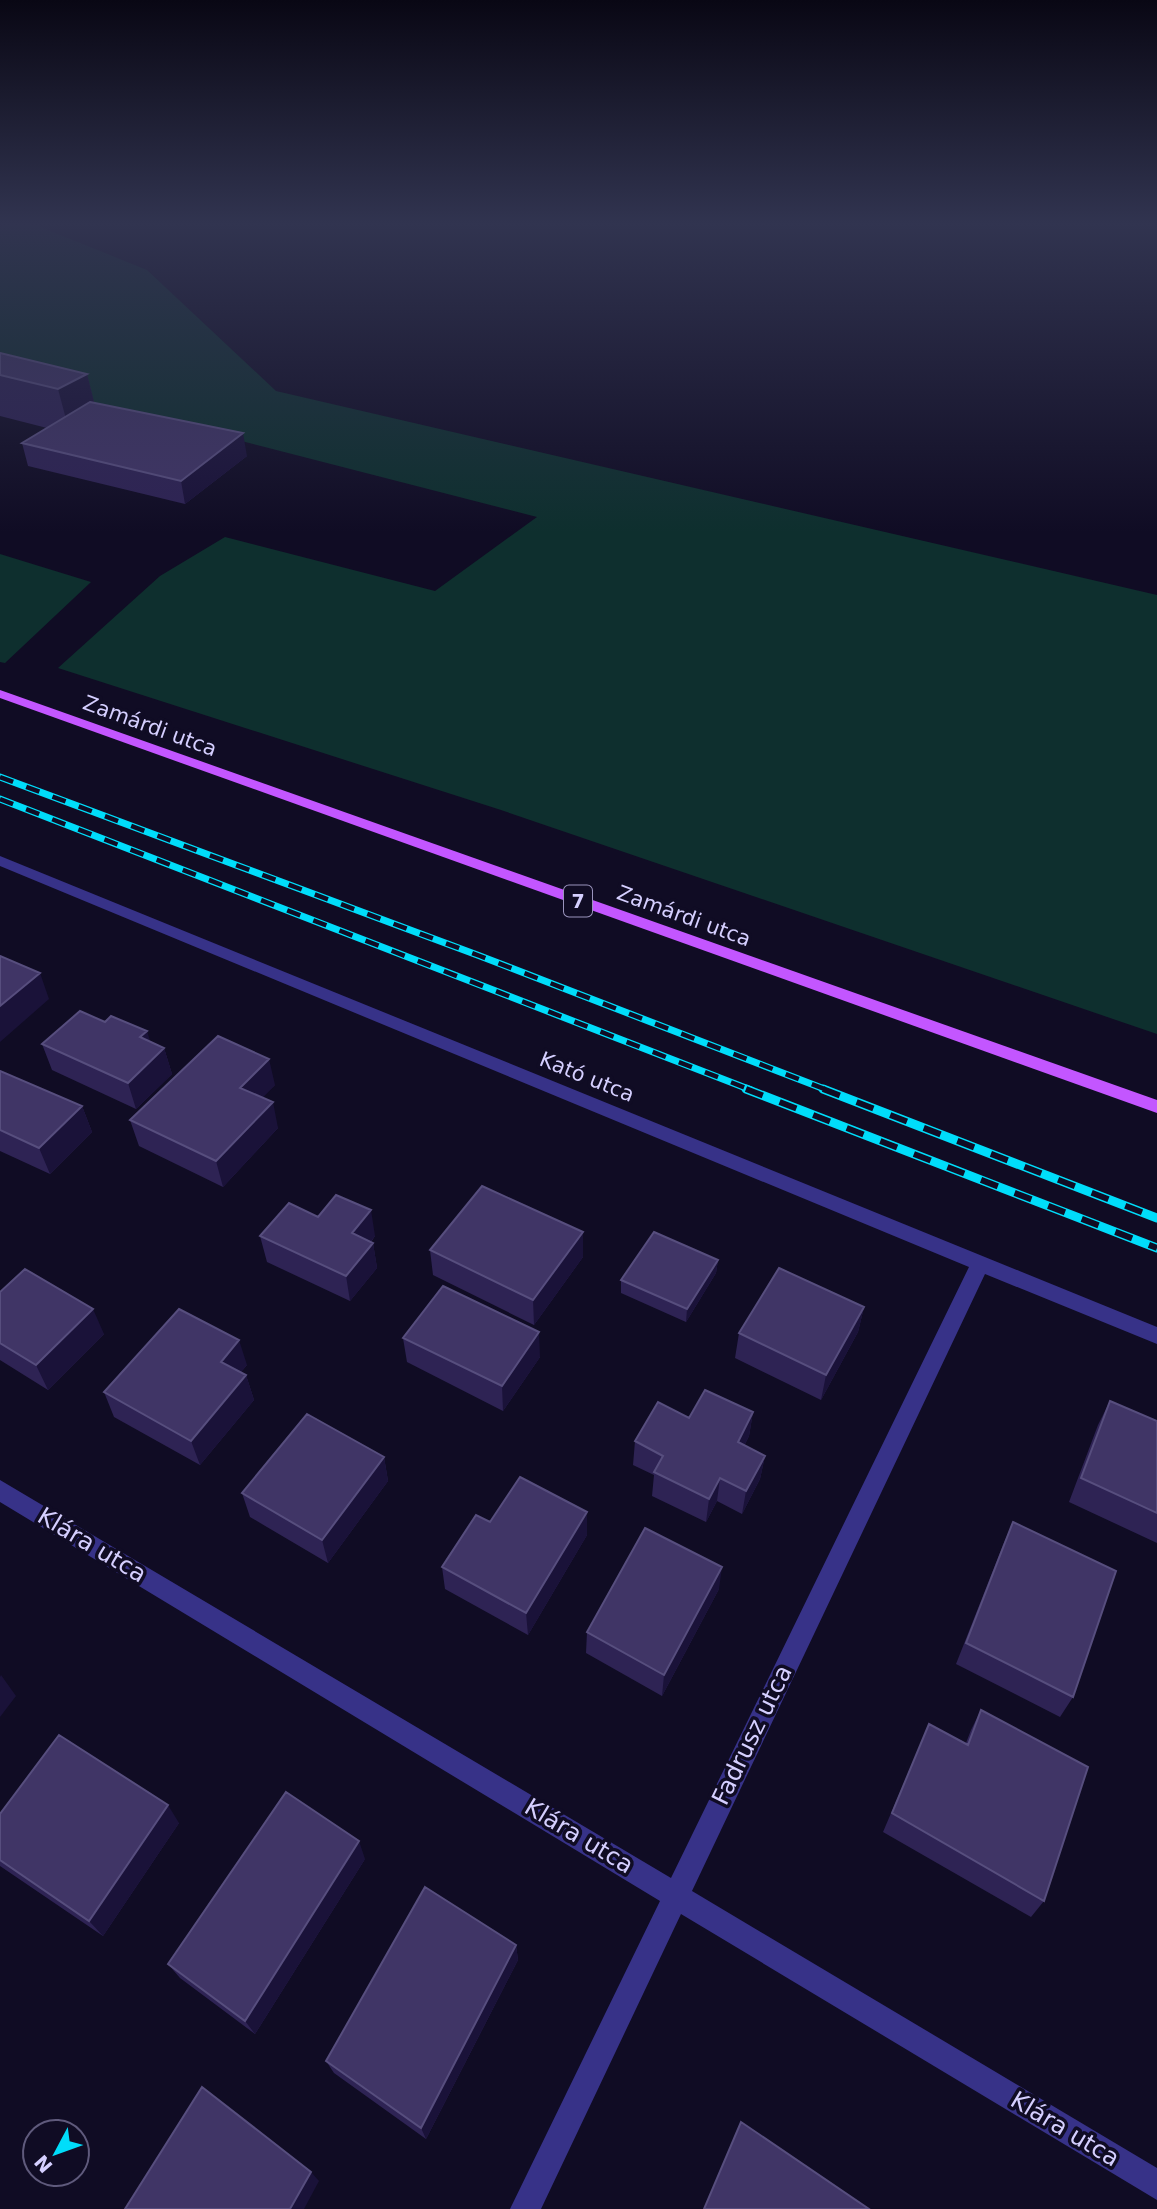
<svg xmlns="http://www.w3.org/2000/svg" width="1157" height="2209" viewBox="0 0 1157 2209" font-family="'DejaVu Sans',sans-serif">
<style>
.green{fill:#0e2f2e}
.lines{fill:none;stroke-linecap:round;stroke-linejoin:round}
.street{fill:#373288;fill-rule:evenodd}
.primary{fill:#c356ff;fill-rule:evenodd}
.rail-far1-casing{stroke:#00ddfa;stroke-width:7}
.rail-casing{stroke:#00ddfa;stroke-width:9}
.rail-far1{stroke:#100c24;stroke-width:4.5;stroke-dasharray:14;stroke-linecap:butt}
.rail{stroke:#100c24;stroke-width:6;stroke-dasharray:18;stroke-linecap:butt}
.wall{fill:#2e2354}
.shaded-wall{fill:#1a1239}
.building{fill:#403566;stroke:#574e7e;stroke-width:2}
.labels{text-anchor:middle;dominant-baseline:central;stroke-width:7;stroke-linejoin:round;paint-order:stroke}
.shield{fill:#100c24;stroke:#9a94bd;stroke-width:2}
.shield-label{font-size:19px;font-weight:bold;fill:#d5cfff}
.street-label{font-size:21px;fill:#d5cfff;stroke:#100c24}
.near-street-label{font-size:24px;fill:#d5cfff;stroke:#100c24}
</style>
<rect width="100%" height="100%" fill="#100c24"/>
<!-- green -->
<path class="green" d="M8,223H31L147,270L276,391L1157,595V1034L501,810L58,668L160,576L225,537L435,591L537,517L0,379V227Z
M0,554L91,582L5,663L0,662Z"/>
<g class="lines">
<!-- street -->
<path class="street" d="M0,856L1157,1327V1344L985,1274L692,1891L1157,2168V2200L681,1914L541,2209H510L660,1901L0,1502V1480L671,1878L969,1267L0,866Z"/>
<!-- primary -->
<path class="primary" d="M0,690L1157,1100V1113L0,698Z"/>
<!-- rail-far1 casing -->
<g class="rail-far1-casing">
<path id="rail-far1" d="M0,777L480,956L827,1090
M0,799L751,1090"/>
</g>
<!-- rail casing -->
<g class="rail-casing">
<path id="rail" d="M746,1089L1157,1248
M823,1089L1157,1218"/>
</g>
<!-- rail-far1 -->
<use href="#rail-far1" class="rail-far1"/>
<!-- rail -->
<use href="#rail" class="rail"/>
</g>
<!-- wall -->
<path class="wall" d="M0,353L87,374L94,403L247,456L185,504L28,466L22,443L47,428L0,416Z
M150,1041L164,1048L172,1074L136,1109L52,1070L42,1044Z
M0,1071L82,1106L92,1132L50,1174L0,1151Z
M275,1085L262,1097L278,1128L223,1187L139,1146L130,1120Z
M318,1217L375,1236L371,1242L373,1243L377,1268L350,1301L267,1262L260,1236Z
M430,1250L583,1257L534,1325L433,1275Z
M718,1260L716,1273L686,1322L621,1293V1280Z
M0,1292L104,1334L48,1390L0,1360Z
M864,1307L858,1332L821,1400L735,1358L739,1333Z
M403,1338L540,1357L503,1411L407,1362Z
M247,1365L241,1372L246,1375L254,1400L200,1465L114,1417L104,1392Z
M1110,1401L1157,1421V1543L1069,1502L1098,1425Z
M753,1412L749,1436L744,1446L765,1456L760,1479L742,1514L717,1501L706,1522L652,1496L654,1475L633,1465L635,1441Z
M384,1457L388,1481L328,1563L250,1517L242,1493Z
M587,1512V1535L528,1635L445,1589L442,1567L490,1522Z
M1013,1522L1073,1697L1060,1717L956,1664L1003,1545Z
M719,1589L662,1696L586,1653L587,1632Z
M981,1710L1044,1901L1031,1917L883,1832L929,1724L966,1743L971,1730Z
M0,1814L179,1823L103,1936L0,1866Z
M365,1859L255,2034L180,1978L168,1964Z
M516,1945L518,1960L426,2139L334,2073L326,2061Z"/>
<!-- shaded-wall -->
<path class="shaded-wall" d="M87,374L98,418L70,434L58,389Z
M243,433L247,456L185,504L181,481Z
M40,973L49,999L0,1042V1006Z
M147,1031L155,1057L164,1048L172,1074L136,1109L128,1083L140,1037Z
M269,1059L275,1085L247,1114L240,1088Z
M273,1102L278,1128L223,1187L216,1161Z
M82,1106L92,1132L50,1174L39,1148Z
M371,1210L375,1236L357,1259L352,1233Z
M583,1232V1257L534,1325L533,1300Z
M373,1243L377,1268L350,1301L346,1276Z
M718,1260L716,1273L686,1322L687,1309Z
M864,1307L858,1332L821,1400L826,1375Z
M93,1309L104,1334L48,1390L36,1365Z
M539,1332L540,1357L503,1411L502,1386Z
M239,1340L247,1365L229,1386L221,1362Z
M246,1375L254,1400L200,1465L191,1441Z
M753,1412L749,1436L734,1466L738,1442Z
M765,1456L760,1479L742,1514L746,1491Z
M384,1457L388,1481L328,1563L322,1540Z
M720,1478L717,1501L706,1522L709,1499Z
M587,1512V1535L528,1635L526,1613Z
M722,1567L719,1589L662,1696L664,1675Z
M1,1675L16,1696L0,1717V1677Z
M168,1805L179,1823L103,1936L89,1921Z
M359,1841L365,1859L255,2034L245,2021Z
M516,1945L518,1960L426,2139L421,2128Z
M311,2172L319,2181L304,2209H290Z"/>
<!-- building -->
<path class="building" d="M0,353L87,374L58,389L0,375Z
M90,402L243,433L181,481L22,443Z
M0,956L40,973L0,1006Z
M80,1011L105,1022L111,1016L147,1031L140,1037L164,1048L128,1083L42,1044Z
M218,1036L269,1059L240,1088L273,1102L216,1161L130,1120Z
M0,1071L82,1106L39,1148L0,1130Z
M482,1186L583,1232L533,1300L430,1250Z
M336,1195L371,1210L352,1233L373,1243L346,1276L260,1236L289,1203L318,1217Z
M654,1232L718,1260L687,1309L621,1280Z
M779,1268L864,1307L826,1375L739,1333Z
M25,1269L93,1309L36,1365L0,1343V1292Z
M443,1286L539,1332L502,1386L403,1338Z
M179,1309L239,1340L221,1362L246,1375L191,1441L104,1392Z
M705,1390L753,1412L738,1442L765,1456L746,1491L720,1478L709,1499L654,1472L663,1456L635,1441L658,1402L689,1418Z
M1110,1401L1157,1421V1513L1081,1478Z
M307,1414L384,1457L322,1540L242,1493Z
M520,1477L587,1512L526,1613L442,1567L476,1515L490,1522Z
M1013,1522L1116,1571L1073,1697L966,1643Z
M645,1528L722,1567L664,1675L587,1632Z
M981,1710L1088,1767L1044,1901L892,1813L929,1724L968,1745Z
M59,1735L168,1805L89,1921L0,1860V1814Z
M286,1792L359,1841L245,2021L168,1964Z
M425,1887L516,1945L421,2128L326,2061Z
M202,2087L311,2172L290,2209H125Z
M741,2122L869,2209H704Z"/>
<!-- sky -->
<linearGradient id="sky" x2="0" y2="1"><stop stop-color="#090714"/><stop offset="0.42" stop-color="#313450"/><stop offset="1" stop-color="#313450" stop-opacity="0"/></linearGradient>
<rect width="1157" height="532" fill="url(#sky)"/>
<g class="labels">
<!-- shield labels -->
<rect class="shield" x="564" y="885.5" width="28" height="31" rx="5"/>
<g class="shield-label">
<text x="578" y="901">7</text>
</g>
<!-- street labels -->
<g class="street-label">
<text transform="translate(150 726) rotate(20)">Zamárdi utca</text>
<text transform="translate(684 916) rotate(20)">Zamárdi utca</text>
<text transform="translate(587 1077) rotate(22)">Kató utca</text>
</g>
<!-- near-street labels -->
<g class="near-street-label">
<text transform="translate(92 1545) rotate(31)">Klára utca</text>
<text transform="translate(752 1735) rotate(-64)">Fadrusz utca</text>
<text transform="translate(579 1836) rotate(31)">Klára utca</text>
<text transform="translate(1065 2129) rotate(31)">Klára utca</text>
</g>
</g>
<!-- north arrow -->
<g transform="translate(56 2153) rotate(229)"><circle r="33" fill="#100c24" stroke="#5f5a7c" stroke-width="2"/>
<path d="M0-5L12 26L0 18L-12 26Z" fill="#00ddfa"/>
<text y="-10" font-size="19" font-weight="bold" text-anchor="middle" fill="#d5cfff">N</text>
</g>
</svg>
